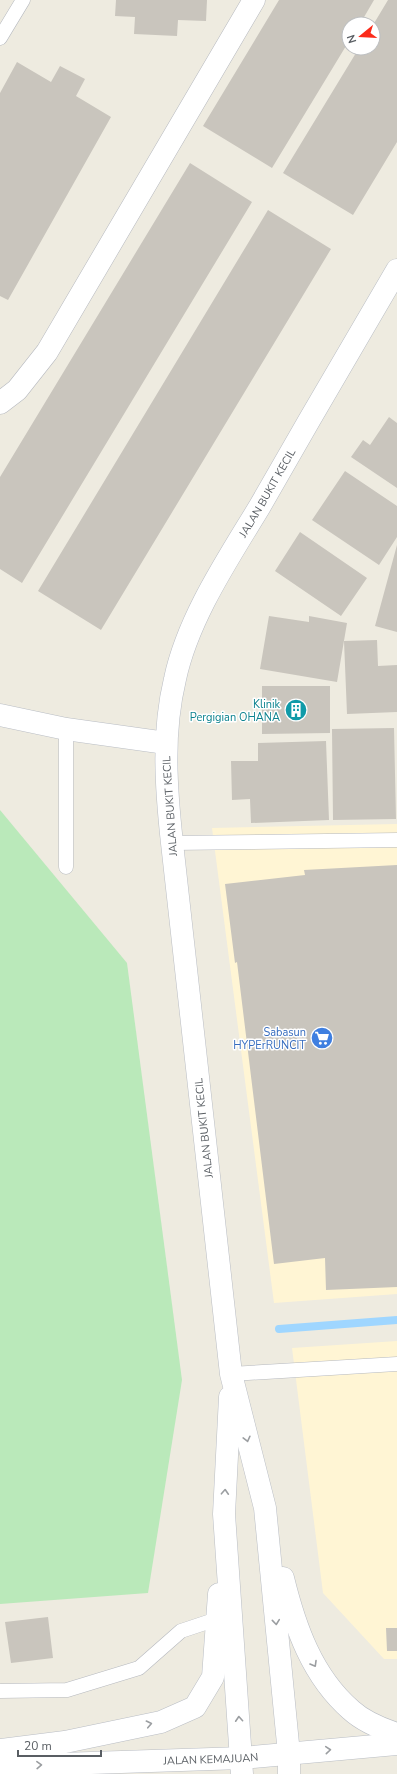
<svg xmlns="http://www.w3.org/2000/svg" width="397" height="1774" viewBox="0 0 397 1774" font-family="'Nunito Sans',sans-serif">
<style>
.commercial{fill:#fff5d4}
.green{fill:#bae9ba}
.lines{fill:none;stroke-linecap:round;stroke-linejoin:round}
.stream{stroke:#9fd6ff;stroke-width:8}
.building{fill:#c9c5bd}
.lane-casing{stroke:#b6b9bf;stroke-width:15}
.street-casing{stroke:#b6b9bf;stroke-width:23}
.secondary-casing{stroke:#b9bdc4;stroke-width:23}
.lane{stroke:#fff;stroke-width:14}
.street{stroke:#fff;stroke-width:22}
.secondary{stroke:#fff;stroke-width:22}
.oneway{stroke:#9b9ea1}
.labels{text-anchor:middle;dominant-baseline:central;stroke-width:3;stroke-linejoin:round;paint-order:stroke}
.street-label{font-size:11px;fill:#595e63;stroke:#fff}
.culture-label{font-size:11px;fill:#0d838f;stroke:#fff;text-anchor:end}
.shop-label{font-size:11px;fill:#366cbe;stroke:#fff;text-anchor:end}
</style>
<rect width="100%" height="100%" fill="#eeebe0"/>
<!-- commercial -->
<path class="commercial" d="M397,824V1294L274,1303L212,828Z
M397,1341V1659H384L323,1593L292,1348Z"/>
<!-- green -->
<path class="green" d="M0,810L127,963L182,1380L148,1593L0,1604Z"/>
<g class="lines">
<!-- stream -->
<path class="stream" d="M279,1329L397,1320"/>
</g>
<!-- building -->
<path class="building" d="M116,0H207L206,21L178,20L177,36L134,34L135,17L115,16Z
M279,0H374L360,24H349V41L272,168L203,126Z
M388,0H397V142L353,215L283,173L359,48H373V25Z
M17,62L51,82L60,66L85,79L76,96L111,117L8,300L0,296V93Z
M190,163L252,202L22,583L0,569V477Z
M268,210L331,249L101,630L38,591Z
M389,417L397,423V488L351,457L363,440L370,445Z
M345,471L397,506V537L379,565L312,520Z
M300,532L367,578L341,616L275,571Z
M397,545V632L375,626Z
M269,616L309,622V616L347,623L337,682L260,669Z
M377,640L378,666L397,665V712L347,714L344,641Z
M262,686H330V733L262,734Z
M394,728L396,819L333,820L332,729Z
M326,741L329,820L251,823L250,799L232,800L231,761H258V743Z
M397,865V1287L326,1290L325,1258L274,1264L237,962L235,963L225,884L305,875L304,870Z
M48,1617L53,1658L11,1663L5,1622Z
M386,1628H397V1651H387Z"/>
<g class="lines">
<!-- lane casing -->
<g class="lane-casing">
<path id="lane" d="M0,38L23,0
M66,729V867
M172,843L397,840
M231,1374L397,1364
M0,1691L67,1690L139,1668L181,1631L217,1619"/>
</g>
<!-- street casing -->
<g class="street-casing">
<path id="street" d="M0,403L17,390L47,352L254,0"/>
</g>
<!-- secondary casing -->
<g class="secondary-casing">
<g id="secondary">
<path d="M0,715L66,729L166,743"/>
<path d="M230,1397L224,1514L242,1774"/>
<path d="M283,1578C295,1627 312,1676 351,1710C363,1721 382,1729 397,1734"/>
<path d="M0,1750L65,1742L161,1722L195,1707L213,1677L219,1594"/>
<path id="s1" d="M0,1766L242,1758L397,1744"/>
<path id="s2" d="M289,1774V1754L265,1508L231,1374L172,843C166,788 162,733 175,679C188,618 228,559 260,506C305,427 351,348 397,270"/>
</g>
</g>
<!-- lane -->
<use href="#lane" class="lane"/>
<!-- street -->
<use href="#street" class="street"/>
<!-- secondary -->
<use href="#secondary" class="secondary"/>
</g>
<!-- one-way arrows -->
<defs><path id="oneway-chevron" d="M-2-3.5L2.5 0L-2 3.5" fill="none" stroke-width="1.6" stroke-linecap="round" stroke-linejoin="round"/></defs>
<g class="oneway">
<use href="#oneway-chevron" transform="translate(247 1439) rotate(76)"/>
<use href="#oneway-chevron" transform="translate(225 1492) rotate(-87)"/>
<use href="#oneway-chevron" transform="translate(276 1622) rotate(84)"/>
<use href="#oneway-chevron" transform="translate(314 1664) rotate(60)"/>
<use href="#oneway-chevron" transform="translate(239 1719) rotate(-94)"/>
<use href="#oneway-chevron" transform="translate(149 1724) rotate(-12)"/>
<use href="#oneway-chevron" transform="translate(328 1750) rotate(-5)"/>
<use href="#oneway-chevron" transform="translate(39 1765) rotate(-2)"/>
</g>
<!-- icons -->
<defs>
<g id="building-disc" transform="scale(1.15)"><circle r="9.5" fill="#0f9aa8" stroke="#fff"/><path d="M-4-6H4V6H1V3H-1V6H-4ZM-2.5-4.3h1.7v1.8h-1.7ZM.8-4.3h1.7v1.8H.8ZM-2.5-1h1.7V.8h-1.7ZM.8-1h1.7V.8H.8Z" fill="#fff"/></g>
<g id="supermarket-disc" transform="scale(1.15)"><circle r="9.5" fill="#3f7fe0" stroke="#fff"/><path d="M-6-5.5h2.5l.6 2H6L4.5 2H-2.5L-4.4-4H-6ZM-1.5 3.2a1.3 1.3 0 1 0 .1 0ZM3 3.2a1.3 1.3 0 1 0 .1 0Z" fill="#fff"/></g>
</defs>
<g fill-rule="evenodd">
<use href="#building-disc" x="296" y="710"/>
<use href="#supermarket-disc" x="322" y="1038"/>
</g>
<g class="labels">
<!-- street labels -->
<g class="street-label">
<text stroke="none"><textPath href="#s2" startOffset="1313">JALAN BUKIT KECIL</textPath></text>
<text transform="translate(170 806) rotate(-94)">JALAN BUKIT KECIL</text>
<text transform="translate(204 1128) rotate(-96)">JALAN BUKIT KECIL</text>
<text stroke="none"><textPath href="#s1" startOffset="211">JALAN KEMAJUAN</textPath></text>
</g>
<!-- culture labels -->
<g class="culture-label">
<text x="280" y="704">Klinik<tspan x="280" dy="13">Pergigian OHANA</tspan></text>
</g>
<!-- shop labels -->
<g class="shop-label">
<text x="306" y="1032">Sabasun<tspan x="306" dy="13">HYPErRUNCIT</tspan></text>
</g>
</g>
<!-- north arrow -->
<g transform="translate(361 36) rotate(252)"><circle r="19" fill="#ffffff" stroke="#bdbfc1"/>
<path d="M0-3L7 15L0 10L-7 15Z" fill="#fb2b1a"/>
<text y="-6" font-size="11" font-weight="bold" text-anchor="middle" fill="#595e63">N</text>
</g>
<!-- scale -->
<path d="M18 1750v6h83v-6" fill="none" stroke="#595e63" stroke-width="2"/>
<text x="24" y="1750" font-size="12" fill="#595e63" stroke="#ffffff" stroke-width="3" paint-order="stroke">20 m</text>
</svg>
